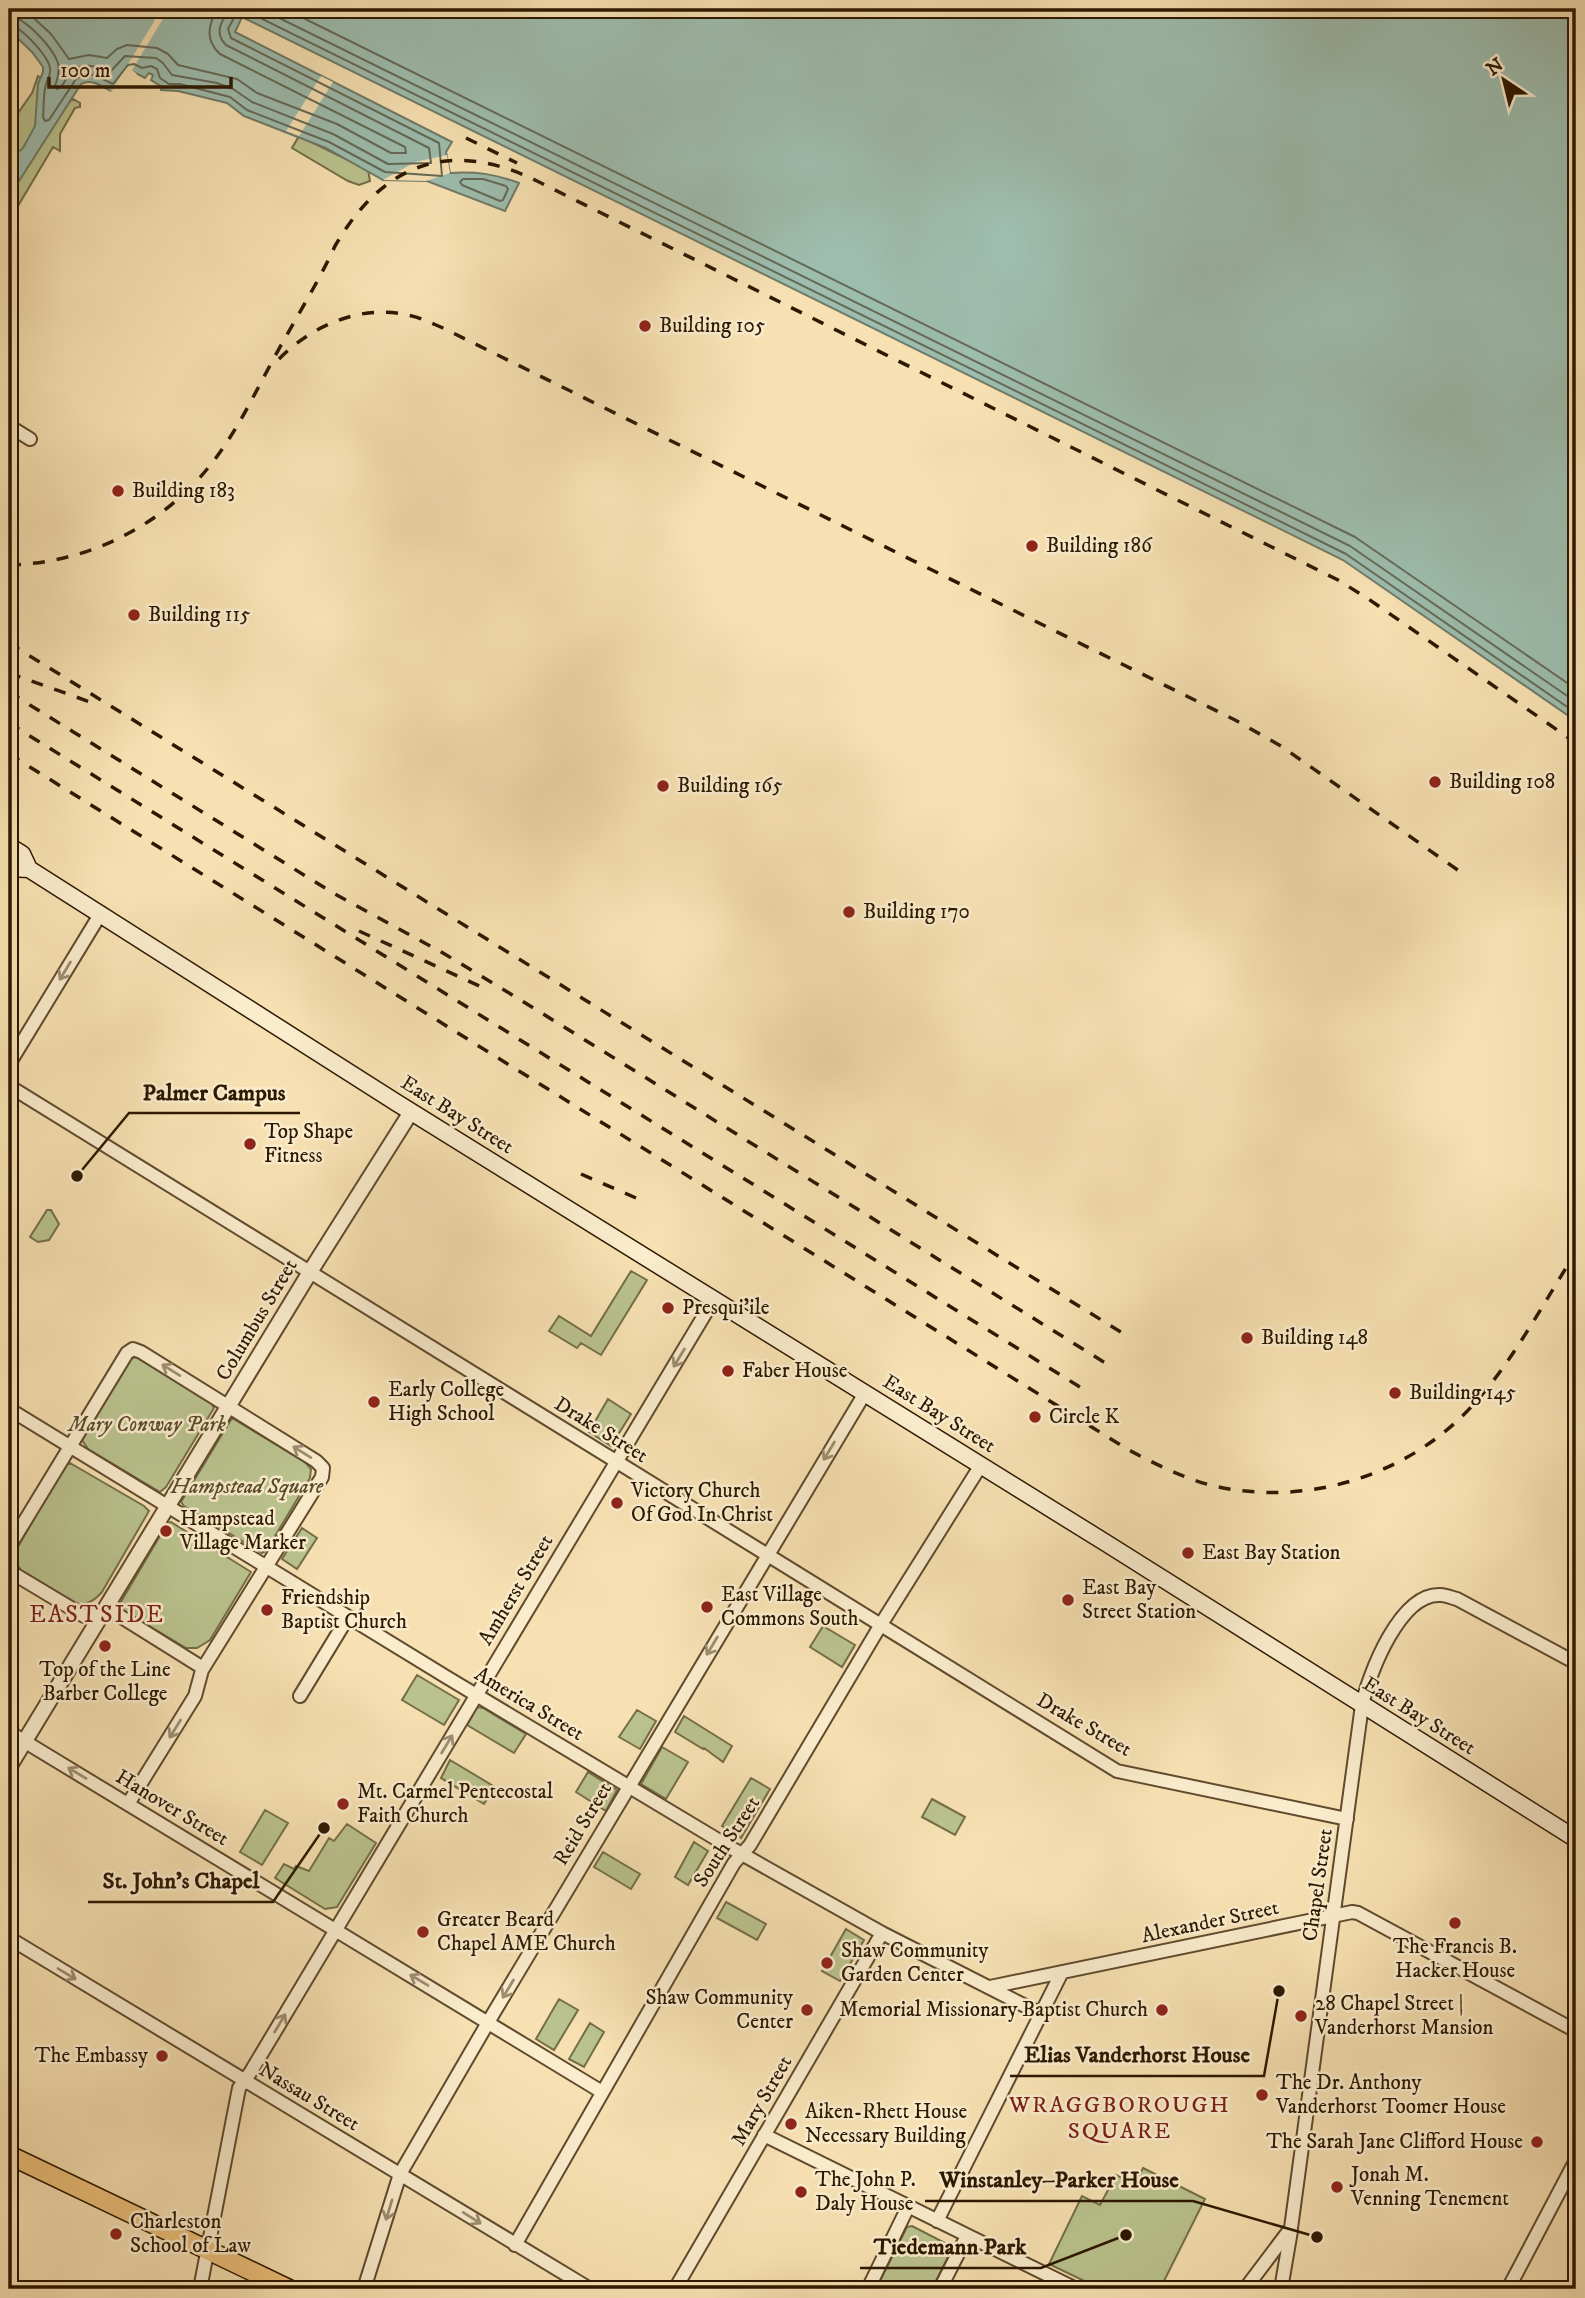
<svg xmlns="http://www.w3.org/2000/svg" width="1585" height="2298" viewBox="0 0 1585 2298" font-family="'IM FELL DW Pica',serif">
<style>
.green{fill:#bac38e;stroke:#746e48;stroke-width:2}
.water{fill:#9dbdae;stroke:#707b69;stroke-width:2}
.pier{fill:#f7e1b2}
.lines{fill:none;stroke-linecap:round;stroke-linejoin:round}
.shore{stroke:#656a58;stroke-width:2}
.minor-casing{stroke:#604a2d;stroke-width:16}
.tertiary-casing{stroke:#604a2d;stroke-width:18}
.secondary-casing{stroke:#2d1801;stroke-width:19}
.primary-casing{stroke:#2d1801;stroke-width:21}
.minor{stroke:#faeccd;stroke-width:12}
.tertiary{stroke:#faeccd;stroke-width:14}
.secondary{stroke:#faeccd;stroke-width:16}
.primary{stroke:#ecc079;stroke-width:18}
.rail{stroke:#2d1801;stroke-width:3.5;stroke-dasharray:12 12;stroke-linecap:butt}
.oneway{stroke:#9e8d71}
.poi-dot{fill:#8f2418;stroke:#faeccd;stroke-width:2.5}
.labels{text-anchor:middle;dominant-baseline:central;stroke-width:5;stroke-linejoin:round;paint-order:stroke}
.poi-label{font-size:21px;fill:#2d1801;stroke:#faeccd;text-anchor:start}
.street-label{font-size:21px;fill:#2d1801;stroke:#faeccd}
.park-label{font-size:21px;font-style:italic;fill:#574b2b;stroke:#faeccd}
.neighbourhood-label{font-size:23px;letter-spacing:2px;fill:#7a1f14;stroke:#faeccd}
.quarter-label{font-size:24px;letter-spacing:2px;fill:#7a1f14;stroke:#faeccd}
.leader{fill:none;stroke:#2d1801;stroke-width:2.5}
.callout-dot{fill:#2d1801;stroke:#faeccd;stroke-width:2.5}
.callout-label{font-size:23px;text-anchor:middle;font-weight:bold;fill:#2d1801;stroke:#faeccd;stroke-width:5;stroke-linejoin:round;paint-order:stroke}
</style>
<rect width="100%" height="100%" fill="#f7e1b2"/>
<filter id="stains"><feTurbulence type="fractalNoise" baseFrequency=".00286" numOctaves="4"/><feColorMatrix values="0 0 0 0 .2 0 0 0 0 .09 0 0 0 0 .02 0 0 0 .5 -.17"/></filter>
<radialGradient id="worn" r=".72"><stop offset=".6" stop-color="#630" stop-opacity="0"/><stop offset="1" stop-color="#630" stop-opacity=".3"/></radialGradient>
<!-- green -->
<path class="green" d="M38,76L41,78L38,84L69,102L73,99L80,103V107L75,108L60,134V151L53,147L9,221V126L32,93Z
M299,136L368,170L370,181L359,185L348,181L292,148Z
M47,1210H51L59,1224L49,1240L38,1242L30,1237Z
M631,1271L647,1280L601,1355L581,1343L577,1348L549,1331L559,1316L591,1336Z
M136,1357L211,1402L214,1408L166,1487L160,1492L88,1449L82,1440L130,1359Z
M608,1399L631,1414L611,1446L589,1432Z
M232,1418L305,1462L311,1469L310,1478L266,1551L262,1553L184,1506L181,1502Z
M70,1463L144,1506L149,1511L102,1592C95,1600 89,1604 78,1604L21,1570L16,1563L15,1552L63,1467Z
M171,1522L251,1572L210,1640L197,1648H186L119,1608V1605L167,1524Z
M302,1528L317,1538L297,1569L282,1559Z
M823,1626L855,1645L842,1667L810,1647Z
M417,1675L459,1700L444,1725L402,1700Z
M477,1707L483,1708L526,1734L514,1753L467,1725Z
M637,1710L656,1721L640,1749L619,1737Z
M684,1716L732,1746L723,1762L704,1748L703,1749L675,1732Z
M662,1747L688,1762L666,1799L641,1784Z
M450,1760L495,1787L484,1804L441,1778Z
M588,1772L617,1790L606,1811L576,1792Z
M751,1778L770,1789L741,1838L722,1826Z
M932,1799L965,1817L955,1835L922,1817Z
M265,1810L288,1823L262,1865L240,1852Z
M347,1824L376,1843L337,1907L325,1909L275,1878L284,1864L294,1869L296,1866L309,1871L329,1838L334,1841Z
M694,1842L708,1851L688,1885L675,1877Z
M603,1852L640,1874L631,1889L594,1867Z
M726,1902L766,1924L757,1940L717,1918Z
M846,1929L864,1940L840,1981L822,1971Z
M559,1999L578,2010L554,2050L536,2039Z
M590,2023L604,2032L584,2067L569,2059Z
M1143,2168L1205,2199L1160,2289H1101L1049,2264L1082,2196L1100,2205L1116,2175L1135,2184Z
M912,2226L949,2245L952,2249L932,2289H876L907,2227Z"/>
<!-- water -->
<path class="water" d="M9,9H1576V721L1343,560L242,17L235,32L452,142L446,152L450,173C475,171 495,174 519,183L505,211L427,181L383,180L326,148L244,116L227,103L178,91L161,90L162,87L151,80L153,75L149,73L145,78L132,71L116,95C105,89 93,77 81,84L19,181L9,189V159L23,148L35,126L38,84L43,72V67L32,52L9,30Z"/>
<!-- pier -->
<path class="pier" d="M138,9H150L164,17L132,70L137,74L135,77L132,75L115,99L103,92L105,89L111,92L155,20Z
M321,76L333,82L299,136L286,131Z
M447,155L450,173L426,181L383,180L415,162Z"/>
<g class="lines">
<!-- shore -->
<path class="shore" d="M24,9L51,34L69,59L89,55L107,58L117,49L127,45L157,48L168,54L178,65L237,79L257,93L337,124L391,153H406L405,147L220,54C205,40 208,26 217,9
M261,9L1350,546L1576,702
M285,9L1355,537L1576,689
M9,16C25,17 53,48 58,63C60,71 58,78 55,86L57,89C64,86 63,83 68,76C78,60 96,66 110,72L125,56L156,58L163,63L172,75L217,83L233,89L252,102L333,134L388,164L431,163L429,148L226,45C214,33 221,22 229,9
M9,25C21,26 48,56 50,68C51,75 48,78 46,84C43,94 44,107 43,117L45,121L49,120L76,79C90,69 99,78 113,84L128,65L134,64L142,68L151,66L157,69L160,78L169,84H180L230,97L247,110L329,142L385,172L442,176L439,143L231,38L228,29L236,14L240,11H246L1346,554L1576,713
M463,179H483L506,186L508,189L503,200L500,201L462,185L460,182Z"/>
<!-- minor casing -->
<g class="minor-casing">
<path id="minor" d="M9,426L30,439
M9,1064L101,913
M9,1086L1117,1771L1347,1819
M9,1409L448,1678L733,1849L882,1933L1041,2014
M9,1547L127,1353L133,1349L141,1352L316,1461L323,1468L322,1477L202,1670L195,1696L128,1804
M9,1571L84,1616L115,1613L203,1668
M300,1696L348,1617
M9,1732L602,2092
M9,1938L590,2289
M990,1987L1352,1912L1358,1913L1576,2031
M764,2135L1076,2289
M937,2221L1062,1972
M515,2245L734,1863L750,1845L880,1626L981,1465
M200,2289L239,2088L250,2073L714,1299
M364,2289L400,2174L493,2014L865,1393
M675,2289L882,1933
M868,2289L908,2207
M940,2289L967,2236
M1245,2289L1291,2228L1362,1705C1369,1674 1400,1592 1441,1595C1446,1595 1452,1598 1457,1599L1576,1663
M1281,2289L1291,2231
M1508,2289L1576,2160"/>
</g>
<!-- tertiary casing -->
<g class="tertiary-casing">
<path id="tertiary" d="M9,1767L310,1272L411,1112"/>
</g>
<!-- secondary casing -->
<g class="secondary-casing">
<path id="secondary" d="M9,846L22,854L29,869
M9,868L29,869
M29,869L397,1103L1106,1543L1576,1839"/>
</g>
<!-- primary casing -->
<g class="primary-casing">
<path id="primary" d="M9,2155L289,2289"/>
</g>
<!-- minor -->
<use href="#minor" class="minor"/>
<!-- tertiary -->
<use href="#tertiary" class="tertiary"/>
<!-- secondary -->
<use href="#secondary" class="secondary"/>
<!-- primary -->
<use href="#primary" class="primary"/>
<!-- rail -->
<path class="rail" d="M466,138L517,163
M279,359C311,326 361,304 407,315C420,317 431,323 443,328L1235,720L1281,746L1462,873
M9,565C91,563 169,523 218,455C240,425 256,391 274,358C294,321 317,285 335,246C383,163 450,138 537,181L1338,580L1367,598L1576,743
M9,643L1124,1334
M9,673L90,702
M9,692L333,893L443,953L519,999L1107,1364
M9,723L1088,1392
M9,754L1127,1449C1153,1463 1181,1477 1210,1485C1304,1508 1407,1477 1472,1406C1512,1363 1544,1302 1576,1252
M359,931L486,989
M581,1174L636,1198"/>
</g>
<!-- one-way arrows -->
<defs><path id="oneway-shaft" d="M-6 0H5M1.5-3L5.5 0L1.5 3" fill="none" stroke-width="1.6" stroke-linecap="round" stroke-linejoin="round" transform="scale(1.75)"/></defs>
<g class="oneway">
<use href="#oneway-shaft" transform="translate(65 971) rotate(121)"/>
<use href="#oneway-shaft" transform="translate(679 1358) rotate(121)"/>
<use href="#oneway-shaft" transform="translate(171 1370) rotate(-148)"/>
<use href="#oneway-shaft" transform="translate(829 1451) rotate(121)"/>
<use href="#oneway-shaft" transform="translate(302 1452) rotate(-148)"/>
<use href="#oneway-shaft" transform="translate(712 1646) rotate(121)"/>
<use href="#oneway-shaft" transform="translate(175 1729) rotate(122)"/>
<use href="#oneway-shaft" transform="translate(447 1744) rotate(-59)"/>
<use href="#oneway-shaft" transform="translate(77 1773) rotate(-149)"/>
<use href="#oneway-shaft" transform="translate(67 1974) rotate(31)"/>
<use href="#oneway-shaft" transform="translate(419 1980) rotate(-149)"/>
<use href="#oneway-shaft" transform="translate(508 1989) rotate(121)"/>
<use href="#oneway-shaft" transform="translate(280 2023) rotate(-59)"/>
<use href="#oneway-shaft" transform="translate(389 2210) rotate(107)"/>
<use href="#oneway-shaft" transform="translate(472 2218) rotate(32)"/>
</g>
<!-- markers -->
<g class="poi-dot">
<circle cx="645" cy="326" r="7"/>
<circle cx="118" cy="491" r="7"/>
<circle cx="1032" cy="546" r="7"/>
<circle cx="134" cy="615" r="7"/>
<circle cx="1435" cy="782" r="7"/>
<circle cx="663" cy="786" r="7"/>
<circle cx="849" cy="912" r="7"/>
<circle cx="250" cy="1144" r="7"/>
<circle cx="668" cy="1308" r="7"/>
<circle cx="1247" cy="1338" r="7"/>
<circle cx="728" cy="1371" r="7"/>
<circle cx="1395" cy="1393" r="7"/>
<circle cx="374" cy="1402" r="7"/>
<circle cx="1035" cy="1417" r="7"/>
<circle cx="617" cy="1503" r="7"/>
<circle cx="166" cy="1531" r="7"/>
<circle cx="1188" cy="1553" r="7"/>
<circle cx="1068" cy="1600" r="7"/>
<circle cx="707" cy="1607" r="7"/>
<circle cx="267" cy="1610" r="7"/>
<circle cx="105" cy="1646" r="7"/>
<circle cx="343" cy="1804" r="7"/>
<circle cx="1455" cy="1923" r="7"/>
<circle cx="423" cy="1932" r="7"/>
<circle cx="827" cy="1963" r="7"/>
<circle cx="807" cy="2010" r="7"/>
<circle cx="1162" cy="2010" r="7"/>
<circle cx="1301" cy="2016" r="7"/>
<circle cx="162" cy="2056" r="7"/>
<circle cx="1262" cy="2095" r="7"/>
<circle cx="791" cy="2124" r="7"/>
<circle cx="1537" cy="2142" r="7"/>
<circle cx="1337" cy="2187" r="7"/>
<circle cx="801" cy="2192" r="7"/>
<circle cx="116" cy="2234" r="7"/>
</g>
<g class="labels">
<!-- poi labels -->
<g class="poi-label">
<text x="659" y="326">Building 105</text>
<text x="132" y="491">Building 183</text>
<text x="1046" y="546">Building 186</text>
<text x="148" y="615">Building 115</text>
<text x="1449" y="782">Building 108</text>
<text x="677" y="786">Building 165</text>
<text x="863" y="912">Building 170</text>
<text x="264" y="1132">Top Shape<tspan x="264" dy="24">Fitness</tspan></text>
<text x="682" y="1308">Presqui'ile</text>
<text x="1261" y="1338">Building 148</text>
<text x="742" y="1371">Faber House</text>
<text x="388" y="1390">Early College<tspan x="388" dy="24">High School</tspan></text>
<text x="1409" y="1393">Building 145</text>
<text x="1049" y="1417">Circle K</text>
<text x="631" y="1491">Victory Church<tspan x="631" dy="24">Of God In Christ</tspan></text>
<text x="180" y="1519">Hampstead<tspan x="180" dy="24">Village Marker</tspan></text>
<text x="1202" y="1553">East Bay Station</text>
<text x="1082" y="1588">East Bay<tspan x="1082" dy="24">Street Station</tspan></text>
<text x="721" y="1595">East Village<tspan x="721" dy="24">Commons South</tspan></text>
<text x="281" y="1598">Friendship<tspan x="281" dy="24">Baptist Church</tspan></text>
<text x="105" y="1670" text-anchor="middle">Top of the Line<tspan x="105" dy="24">Barber College</tspan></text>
<text x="357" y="1792">Mt. Carmel Pentecostal<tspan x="357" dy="24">Faith Church</tspan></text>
<text x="437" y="1920">Greater Beard<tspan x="437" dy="24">Chapel AME Church</tspan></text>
<text x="1455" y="1947" text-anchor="middle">The Francis B.<tspan x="1455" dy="24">Hacker House</tspan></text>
<text x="841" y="1951">Shaw Community<tspan x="841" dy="24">Garden Center</tspan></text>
<text x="793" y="1998" text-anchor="end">Shaw Community<tspan x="793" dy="24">Center</tspan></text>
<text x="1315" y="2004">28 Chapel Street |<tspan x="1315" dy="24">Vanderhorst Mansion</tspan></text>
<text x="1148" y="2010" text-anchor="end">Memorial Missionary Baptist Church</text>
<text x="148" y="2056" text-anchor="end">The Embassy</text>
<text x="1276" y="2083">The Dr. Anthony<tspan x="1276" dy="24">Vanderhorst Toomer House</tspan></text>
<text x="805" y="2112">Aiken-Rhett House<tspan x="805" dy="24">Necessary Building</tspan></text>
<text x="1523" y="2142" text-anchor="end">The Sarah Jane Clifford House</text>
<text x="1351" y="2175">Jonah M.<tspan x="1351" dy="24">Venning Tenement</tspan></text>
<text x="815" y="2180">The John P.<tspan x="815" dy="24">Daly House</tspan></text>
<text x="130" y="2222">Charleston<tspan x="130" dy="24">School of Law</tspan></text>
</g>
<!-- street labels -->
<g class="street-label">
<text transform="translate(457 1115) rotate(32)">East Bay Street</text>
<text transform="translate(257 1320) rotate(-59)">Columbus Street</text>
<text transform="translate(939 1414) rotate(32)">East Bay Street</text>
<text transform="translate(601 1430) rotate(32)">Drake Street</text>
<text transform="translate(516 1590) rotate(-59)">Amherst Street</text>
<text transform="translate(529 1704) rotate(31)">America Street</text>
<text transform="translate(1419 1716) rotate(32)">East Bay Street</text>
<text transform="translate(1084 1725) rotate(30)">Drake Street</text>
<text transform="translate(172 1808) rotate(31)">Hanover Street</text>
<text transform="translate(583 1824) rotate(-59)">Reid Street</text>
<text transform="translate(727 1842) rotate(-57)">South Street</text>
<text transform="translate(1318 1885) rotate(-82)">Chapel Street</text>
<text transform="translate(1210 1922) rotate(-12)">Alexander Street</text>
<text transform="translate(309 2097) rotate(31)">Nassau Street</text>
<text transform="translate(762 2101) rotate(-60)">Mary Street</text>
</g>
<!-- park labels -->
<g class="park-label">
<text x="147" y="1425">Mary Conway Park</text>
<text x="247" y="1487">Hampstead Square</text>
</g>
<!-- neighbourhood labels -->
<g class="neighbourhood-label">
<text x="1120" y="2105">WRAGGBOROUGH<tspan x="1120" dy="26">SQUARE</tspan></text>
</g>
<!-- quarter labels -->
<g class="quarter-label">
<text x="97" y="1615">EASTSIDE</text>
</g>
</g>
<!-- callouts -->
<path class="leader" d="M77 1176L129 1113H300M324 1828L273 1902H88M1279 1991L1264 2076H1010M1317 2237L1193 2201H925M1126 2235L1041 2268H860"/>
<g class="callout-dot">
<circle cx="77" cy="1176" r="7"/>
<circle cx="324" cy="1828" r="7"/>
<circle cx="1279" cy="1991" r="7"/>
<circle cx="1317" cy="2237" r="7"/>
<circle cx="1126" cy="2235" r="7"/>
</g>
<g class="callout-label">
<text x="214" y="1100">Palmer Campus</text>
<text x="181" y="1888">St. John's Chapel</text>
<text x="1137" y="2062">Elias Vanderhorst House</text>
<text x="1059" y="2187">Winstanley–Parker House</text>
<text x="950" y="2254">Tiedemann Park</text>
</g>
<!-- margin -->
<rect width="1585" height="2298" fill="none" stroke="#f7e1b2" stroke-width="35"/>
<rect x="10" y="10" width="1564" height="2277" fill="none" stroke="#2d1801" stroke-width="3.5"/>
<rect x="18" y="18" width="1550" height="2263" fill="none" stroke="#2d1801" stroke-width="2"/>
<!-- north arrow -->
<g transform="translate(1504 80) rotate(325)" stroke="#faeccd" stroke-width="5" paint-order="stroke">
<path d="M0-5L12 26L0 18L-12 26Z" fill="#2d1801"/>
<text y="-10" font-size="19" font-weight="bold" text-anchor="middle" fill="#2d1801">N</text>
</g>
<!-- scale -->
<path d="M49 77v10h182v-10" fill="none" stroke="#2d1801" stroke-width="3.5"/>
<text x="60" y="77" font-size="21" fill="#2d1801" stroke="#faeccd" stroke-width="5" paint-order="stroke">100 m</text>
<rect width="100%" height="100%" filter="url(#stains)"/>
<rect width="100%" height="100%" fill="url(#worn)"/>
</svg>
